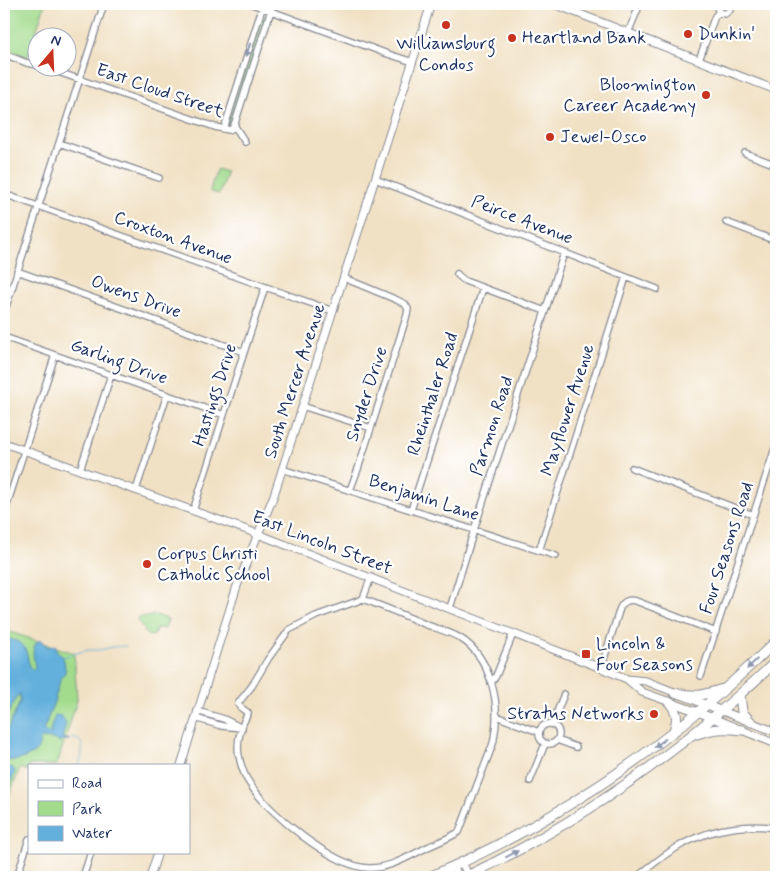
<svg xmlns="http://www.w3.org/2000/svg" width="780" height="881" viewBox="0 0 780 881" font-family="Mynerve,sans-serif">
<style>
.green{fill:#a3db8d;stroke:#5f8576}
.water{fill:#64b0dd;stroke:#40709e}
.lines{fill:none;stroke-linecap:round;stroke-linejoin:round}
.stream{stroke:#64b0dd;stroke-width:1}
.minor-casing{stroke:#868891;stroke-width:8}
.major-casing{stroke:#868891;stroke-width:9}
.highway-casing{stroke:#868891;stroke-width:11}
.minor{stroke:#fff;stroke-width:5.5}
.major{stroke:#fff;stroke-width:7}
.highway{stroke:#fff;stroke-width:9}
.oneway{fill:#8d97ae}
.poi-dot{fill:#c8321e;stroke:#fff;stroke-width:2}
.labels{text-anchor:middle;dominant-baseline:central;stroke-width:4.5;stroke-linejoin:round;paint-order:stroke}
.poi-label{font-size:18px;fill:#1b2f5e;stroke:#fff;text-anchor:start}
.street-label{font-size:18px;fill:#1b2f5e;stroke:#fff}
</style>
<rect width="100%" height="100%" fill="#fff"/>
<filter id="ink" filterUnits="userSpaceOnUse"><feTurbulence type="fractalNoise" baseFrequency=".02" numOctaves="2"/><feDisplacementMap in="SourceGraphic" scale="10" xChannelSelector="R" yChannelSelector="G"/><feConvolveMatrix kernelMatrix="1 2 1 2 8 2 1 2 1" color-interpolation-filters="sRGB"/></filter>
<filter id="wash" filterUnits="userSpaceOnUse"><feTurbulence type="fractalNoise" baseFrequency=".0096" numOctaves="4" result="noise"/><feDisplacementMap in="SourceGraphic" scale="20" xChannelSelector="R" yChannelSelector="G"/><feGaussianBlur stdDeviation="1.12" result="paint"/><feColorMatrix in="noise" values="0 0 0 0 0 0 0 0 0 0 0 0 0 0 0 0 0 1.4 0 .05"/><feComposite in="paint" operator="in"/></filter>
<g filter="url(#wash)">
<rect width="100%" height="100%" fill="#f1e1c4"/>
<!-- green -->
<path class="green" d="M4,4H45L28,57L4,48Z
M263,15L266,16V18L233,123L228,125L227,123L261,16Z
M217,169L226,172V173L220,193L219,194L211,192L210,190L216,170Z
M156,615L168,619L165,629L156,628L154,635C151,637 147,635 145,633C145,627 139,625 138,620L139,617H147Z
M4,630L74,653L77,700L57,765H29V771L20,768L4,808Z"/>
<!-- water -->
<path class="water" d="M4,637C8,639 11,639 16,641C27,644 28,658 29,667L33,670L35,668C34,658 30,648 39,640C43,640 45,647 50,647C52,647 53,645 55,645L56,646V650L63,657L65,666L64,667L66,669L64,674L61,677L54,702L43,731L51,734L50,730L55,716L58,715L62,717L66,723L62,738L69,739V740H62L60,742L53,739L42,738L40,739C39,743 39,748 36,751C29,758 13,763 4,759V737L20,702V693L16,698L4,722Z
M4,765L13,768L15,771L6,795L4,799Z"/>
<g class="lines">
<!-- stream -->
<path class="stream" d="M63,657L88,650H100L112,647L126,646
M72,739C87,737 82,756 79,765"/>
</g>
</g>
<g filter="url(#ink)">
<g class="lines">
<!-- minor casing -->
<g class="minor-casing">
<path id="minor" d="M252,4L385,53L413,62
M718,4L717,8L719,12L725,14L730,10V4
M628,33L640,4
M4,54L27,63L38,65
M699,60L715,16L719,12
M47,68L215,127L229,130L233,128L236,120L273,4
M234,125L245,142
M224,129L263,5
M59,143L159,178
M745,153L776,165
M375,179L657,289
M4,194L333,311
M726,222L776,241
M17,271L244,352
M457,274L460,277L465,281L545,311
M344,278L397,300L405,304L408,309L407,315L358,469L350,490
M4,313L104,4
M4,337L224,415
M302,406L371,428
M632,468L753,515
M282,469L556,556
M80,470L111,375
M136,490L167,395
M411,510L483,288
M193,511L265,287
M4,514L55,355
M539,551L626,277
M363,599C384,607 406,616 427,625C438,629 450,632 460,638C491,657 501,704 494,738C494,742 492,746 491,749L459,832C449,838 439,842 428,847C409,856 390,869 368,868C333,866 269,814 250,784C244,776 241,766 239,756C236,741 241,726 248,713L240,707L238,704L239,702L252,686L268,659L289,630L316,616Z
M363,599L371,577
M450,608L474,530L564,253
M601,668L620,608C624,601 628,599 636,601L716,632
M701,676L776,445
M491,683L496,676L513,634
M197,711L224,719L238,726
M496,716L539,732
M195,718L222,726L242,728
M539 734a10 10 0 1 1 20 0a10 10 0 1 1-20 0Z
M552,725L564,694
M557,740L576,747
M530,781L545,744
M17,877L29,839
M83,877L91,852
M637,877C648,868 659,859 671,851C702,831 739,822 776,828"/>
</g>
<!-- major casing -->
<g class="major-casing">
<path id="major" d="M554,4L776,90
M774,89L776,82
M4,443L258,534L601,668L627,679L642,692L698,712L776,744
M627,679L646,681L776,732
M181,765L237,586L274,495L431,4
M462,862L469,877
M453,867L459,877
M150,877L158,852"/>
</g>
<!-- highway casing -->
<g class="highway-casing">
<path id="highway" d="M675,693C698,697 701,696 723,689
M740,694L742,712L751,722
M669,702C678,713 678,718 674,731
M697,734C714,728 724,728 742,730
M429,877C559,822 676,740 776,641
M465,877C556,834 640,780 717,714C737,697 757,680 776,661"/>
</g>
<!-- minor -->
<use href="#minor" class="minor"/>
<!-- major -->
<use href="#major" class="major"/>
<!-- highway -->
<use href="#highway" class="highway"/>
</g>
<!-- one-way arrows -->
<defs><path id="oneway-solid" d="M-6-.8H1V-3.2L6.5 0L1 3.2V.8H-6Z" transform="scale(1.25)"/></defs>
<g class="oneway">
<use href="#oneway-solid" transform="translate(248 50) rotate(108)"/>
<use href="#oneway-solid" transform="translate(752 664) rotate(136)"/>
<use href="#oneway-solid" transform="translate(660 743) rotate(143)"/>
<use href="#oneway-solid" transform="translate(512 854) rotate(-28)"/>
</g>
</g>
<!-- markers -->
<g class="poi-dot">
<circle cx="446" cy="25" r="5"/>
<circle cx="688" cy="34" r="5"/>
<circle cx="512" cy="38" r="5"/>
<circle cx="706" cy="95" r="5"/>
<circle cx="550" cy="137" r="5"/>
<circle cx="147" cy="564" r="5"/>
<rect x="581" y="649" width="10" height="10" rx="2.5"/>
<circle cx="654" cy="714" r="5"/>
</g>
<g class="labels">
<!-- poi labels -->
<g class="poi-label">
<text x="698" y="34">Dunkin'</text>
<text x="522" y="38">Heartland Bank</text>
<text x="446" y="44" text-anchor="middle">Williamsburg<tspan x="446" dy="21">Condos</tspan></text>
<text x="696" y="85" text-anchor="end">Bloomington<tspan x="696" dy="21">Career Academy</tspan></text>
<text x="560" y="137">Jewel-Osco</text>
<text x="157" y="554">Corpus Christi<tspan x="157" dy="21">Catholic School</tspan></text>
<text x="596" y="644">Lincoln &amp;<tspan x="596" dy="21">Four Seasons</tspan></text>
<text x="644" y="714" text-anchor="end">Stratus Networks</text>
</g>
<!-- street labels -->
<g class="street-label">
<text transform="translate(160 91) rotate(19)">East Cloud Street</text>
<text transform="translate(522 220) rotate(21)">Peirce Avenue</text>
<text transform="translate(173 238) rotate(20)">Croxton Avenue</text>
<text transform="translate(136 297) rotate(20)">Owens Drive</text>
<text transform="translate(119 362) rotate(20)">Garling Drive</text>
<text transform="translate(295 381) rotate(-72)">South Mercer Avenue</text>
<text transform="translate(367 394) rotate(-72)">Snyder Drive</text>
<text transform="translate(433 394) rotate(-72)">Rheinthaler Road</text>
<text transform="translate(215 395) rotate(-72)">Hastings Drive</text>
<text transform="translate(568 410) rotate(-72)">Mayflower Avenue</text>
<text transform="translate(492 426) rotate(-72)">Parmon Road</text>
<text transform="translate(424 498) rotate(18)">Benjamin Lane</text>
<text transform="translate(322 543) rotate(21)">East Lincoln Street</text>
<text transform="translate(727 548) rotate(-72)">Four Seasons Road</text>
</g>
</g>
<!-- margin -->
<rect width="780" height="881" fill="none" stroke="#fff" stroke-width="20"/>
<!-- legend -->
<rect x="28" y="764" width="162" height="90" fill="#ffffff" stroke="#a4acbf"/>
<rect x="38" y="780" width="25" height="8" fill="#ffffff" stroke="#a4acbf"/>
<text x="72" y="788" font-size="15" fill="#1b2f5e">Road</text>
<rect x="38" y="801" width="25" height="15" fill="#a3db8d" stroke="#a4acbf"/>
<text x="72" y="814" font-size="15" fill="#1b2f5e">Park</text>
<rect x="38" y="826" width="25" height="15" fill="#64b0dd" stroke="#a4acbf"/>
<text x="72" y="838" font-size="15" fill="#1b2f5e">Water</text>
<!-- north arrow -->
<g transform="translate(52 52) rotate(19)"><circle r="24" fill="#ffffff" stroke="#a4acbf"/>
<path d="M0-4L9 19L0 12L-9 19Z" fill="#c8321e"/>
<text y="-8" font-size="14" font-weight="bold" text-anchor="middle" fill="#1b2f5e">N</text>
</g>
</svg>
